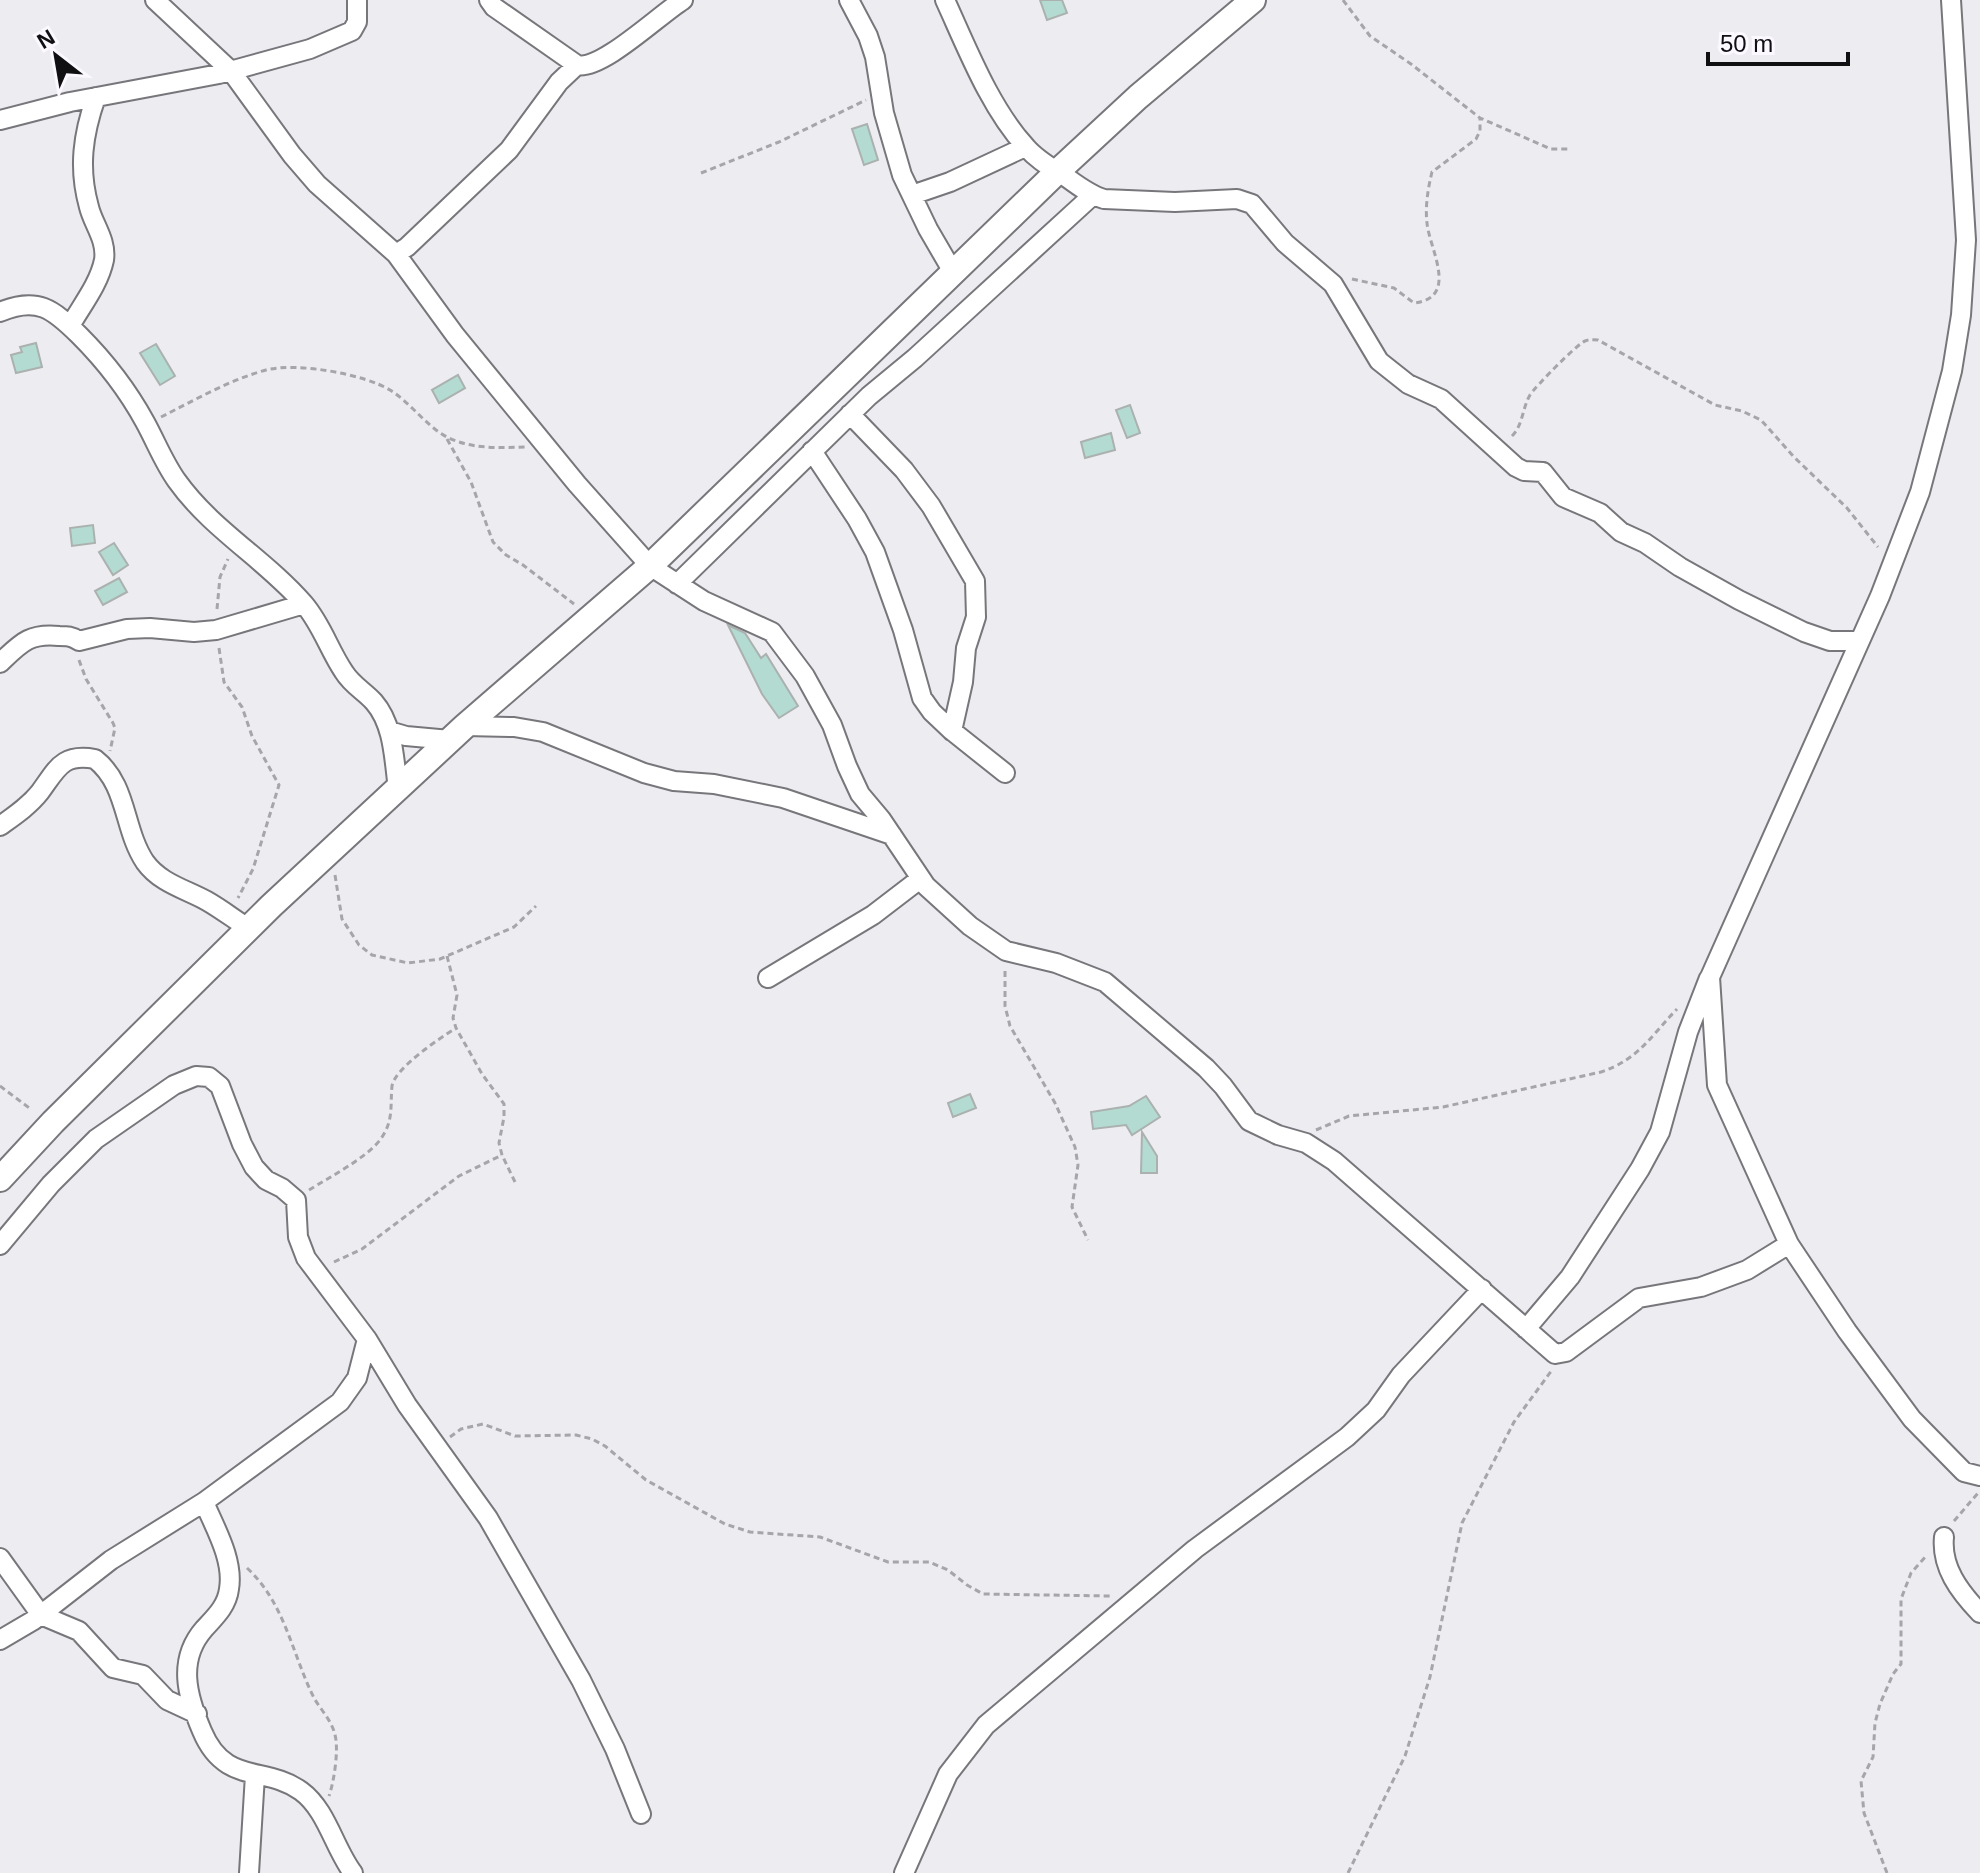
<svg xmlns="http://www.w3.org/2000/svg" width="1980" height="1873" viewBox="0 0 1980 1873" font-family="Helvetica,sans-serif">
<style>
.building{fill:#b3dbd2;stroke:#aab1af;stroke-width:2}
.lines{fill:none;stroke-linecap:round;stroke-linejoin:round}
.minor-casing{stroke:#77767b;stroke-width:22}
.major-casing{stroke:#77767b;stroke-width:28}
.path{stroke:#a6a5aa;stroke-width:3;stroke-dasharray:6 4;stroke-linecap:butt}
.minor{stroke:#fff;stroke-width:18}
.major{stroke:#fff;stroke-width:24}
</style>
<rect width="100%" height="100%" fill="#edecf1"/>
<!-- building -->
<path class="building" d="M1040,0H1062L1067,13L1047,20Z
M867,124L878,160L864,165L852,129Z
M36,343L42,367L16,373L11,355L22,352L20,347Z
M156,344L175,376L160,385L140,353Z
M458,375L465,388L439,403L432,390Z
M1130,405L1140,433L1127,438L1116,410Z
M1111,433L1115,450L1085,458L1081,442Z
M93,525L95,543L72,546L70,528Z
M114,543L128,565L113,575L99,552Z
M119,578L127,592L103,605L95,591Z
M728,625L745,633L761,658L766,654L798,706L779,718L762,694Z
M970,1094L976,1108L953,1117L948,1103Z
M1146,1096L1160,1117L1132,1135L1126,1125L1093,1129L1091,1112L1129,1106Z
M1142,1132L1157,1156V1173H1141Z"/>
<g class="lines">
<!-- minor casing -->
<g class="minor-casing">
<path id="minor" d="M155,0L231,71L292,155L317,184L396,254L455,335L577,484L650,566L704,601L772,632L805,676L832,725L847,766L860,794L881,819L926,886L970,926L1006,951L1056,963L1105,982L1206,1068L1223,1086L1249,1121L1278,1135L1306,1143L1334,1161L1555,1354L1566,1352L1639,1298L1701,1287L1747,1270L1789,1244
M489,0L494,7L577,65C601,71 660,14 683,0
M849,0L868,36L875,57L884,113L902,175L928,229L953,272
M945,0C967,48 990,108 1026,147C1037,160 1052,168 1066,177C1077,185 1090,195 1104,199L1175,202L1237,199L1252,204L1285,243L1333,284L1379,361L1408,384L1441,399L1516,467L1524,471L1543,472L1563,497L1600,513L1621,532L1645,543L1680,567L1739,600L1804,632L1830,641H1860
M1951,0L1966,240L1961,315L1952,371L1920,492L1880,596L1710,977L1717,1085L1789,1244L1847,1331L1912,1419L1964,1472L1980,1476
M0,120L70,102L219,74L310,49L352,31L357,22V0
M912,195L950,182L1025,147
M396,254L407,247L509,150L559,82L577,65
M0,312C37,296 53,309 79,335C106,362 127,389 145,422C156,442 164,463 177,481C212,530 265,559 304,604C322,625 329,650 344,672C352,685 364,691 374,702C394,725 394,760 398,789
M70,326C82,305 99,284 104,260C107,240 93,224 89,207C78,168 83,134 96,97
M850,414L904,470L931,506L975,581L976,617L966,648L963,682L952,731
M812,451L857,519L875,552L903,630L922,698L932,712L951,730L1005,773
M677,584L869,396L915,358L1093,195
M0,663C21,643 29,633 59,636C67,636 72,636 79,641L127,629L150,628L194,632L216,630L304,604
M465,726L514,727L543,732L644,773L674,781L714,784L783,798L892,835
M389,731L406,736L450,740
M0,826C14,816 29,806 40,792C57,769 62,753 95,759C128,785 123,829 145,862C160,883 185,889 207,901C221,909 234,919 248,928
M768,978L873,915L920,879
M0,1245L51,1184L96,1139L174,1085L196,1076L209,1077L220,1086L242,1144L254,1167L266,1180L282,1188L296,1200L298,1237L306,1258L367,1339L407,1405L488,1518L581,1680L615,1749L641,1814
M1526,1329L1570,1277L1640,1169L1660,1132L1688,1032L1709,978
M204,1502C215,1528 234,1560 229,1589C227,1606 215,1617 204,1629C177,1660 187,1696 202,1731C225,1786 265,1765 301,1791C327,1810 334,1848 353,1873
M1944,1537C1941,1567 1959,1591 1980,1613
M0,1558L41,1615L79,1631L113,1668L143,1675L167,1700L197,1714
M0,1640L34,1620L111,1560L204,1502L340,1402L357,1378L367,1339
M249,1873L255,1775
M904,1873L948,1774L986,1725L1195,1549L1347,1437L1376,1410L1401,1375L1482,1289"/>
</g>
<!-- major casing -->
<g class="major-casing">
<path id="major" d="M0,1179L53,1122L271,906L465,726L650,566L1057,172L1138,97L1253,0"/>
</g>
<!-- path -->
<path class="path" d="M1343,0L1370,36L1411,64L1480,118L1551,149H1568
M701,173L779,142L866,100
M1352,279L1394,288L1414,303C1460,298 1429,248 1427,223C1425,207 1428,188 1432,172L1476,139L1480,131V118
M161,417C195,400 229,380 266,370C296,362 364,374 390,390C411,403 426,426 447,437C470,449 499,448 525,447
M1512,436C1523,425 1522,409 1530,395C1534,388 1577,344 1585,341C1591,339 1592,340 1598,340L1715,405L1742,411L1761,420L1794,457L1847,508L1878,547
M447,439L471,482L493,542L506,555L523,565L574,604
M217,609L220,577L228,559
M219,648L224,682L242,707L252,736L279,785L253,869L238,898
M79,660L86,679L113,723L115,728L110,751
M335,875L342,919L359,945L372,955L408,963L440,959L514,927L536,906
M447,956L457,995L453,1018L456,1028L482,1074L504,1104V1117L499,1143L502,1155L515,1182
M1005,971V1006L1010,1026L1055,1103L1075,1147L1078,1165L1072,1207L1088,1240
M0,1086L32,1110
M1316,1130L1349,1116L1443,1107L1601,1072C1639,1059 1650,1037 1677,1009
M309,1190C330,1177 366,1158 380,1140C394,1121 390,1107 392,1086C395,1068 440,1038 456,1028
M334,1262L362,1249L459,1176L502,1155
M450,1437L461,1429L483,1424L515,1436L576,1435L592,1439L605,1446L646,1480L725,1524L750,1532L820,1537L888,1562H929L948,1570L967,1585L983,1594L1110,1596
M1954,1521L1978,1493
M247,1568C285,1603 292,1654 314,1698C321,1710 332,1721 335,1735C339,1749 334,1782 329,1796
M1348,1873L1405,1756L1430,1677L1462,1523L1514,1422L1552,1370
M1887,1873L1864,1813L1861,1781L1873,1757L1875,1723L1880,1704L1893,1674L1901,1664V1599L1911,1573L1927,1555"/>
<!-- minor -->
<use href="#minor" class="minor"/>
<!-- major -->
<use href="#major" class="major"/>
</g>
<!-- north arrow -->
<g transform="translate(56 56) rotate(329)" stroke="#fbf9ff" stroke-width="6" paint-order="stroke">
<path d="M0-6L14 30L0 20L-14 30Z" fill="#101012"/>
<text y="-12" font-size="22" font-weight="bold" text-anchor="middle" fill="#101012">N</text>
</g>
<!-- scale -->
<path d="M1708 52v12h140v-12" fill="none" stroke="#101012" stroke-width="4"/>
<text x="1720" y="52" font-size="24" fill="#101012" stroke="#fbf9ff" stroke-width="6" paint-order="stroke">50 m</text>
</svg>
